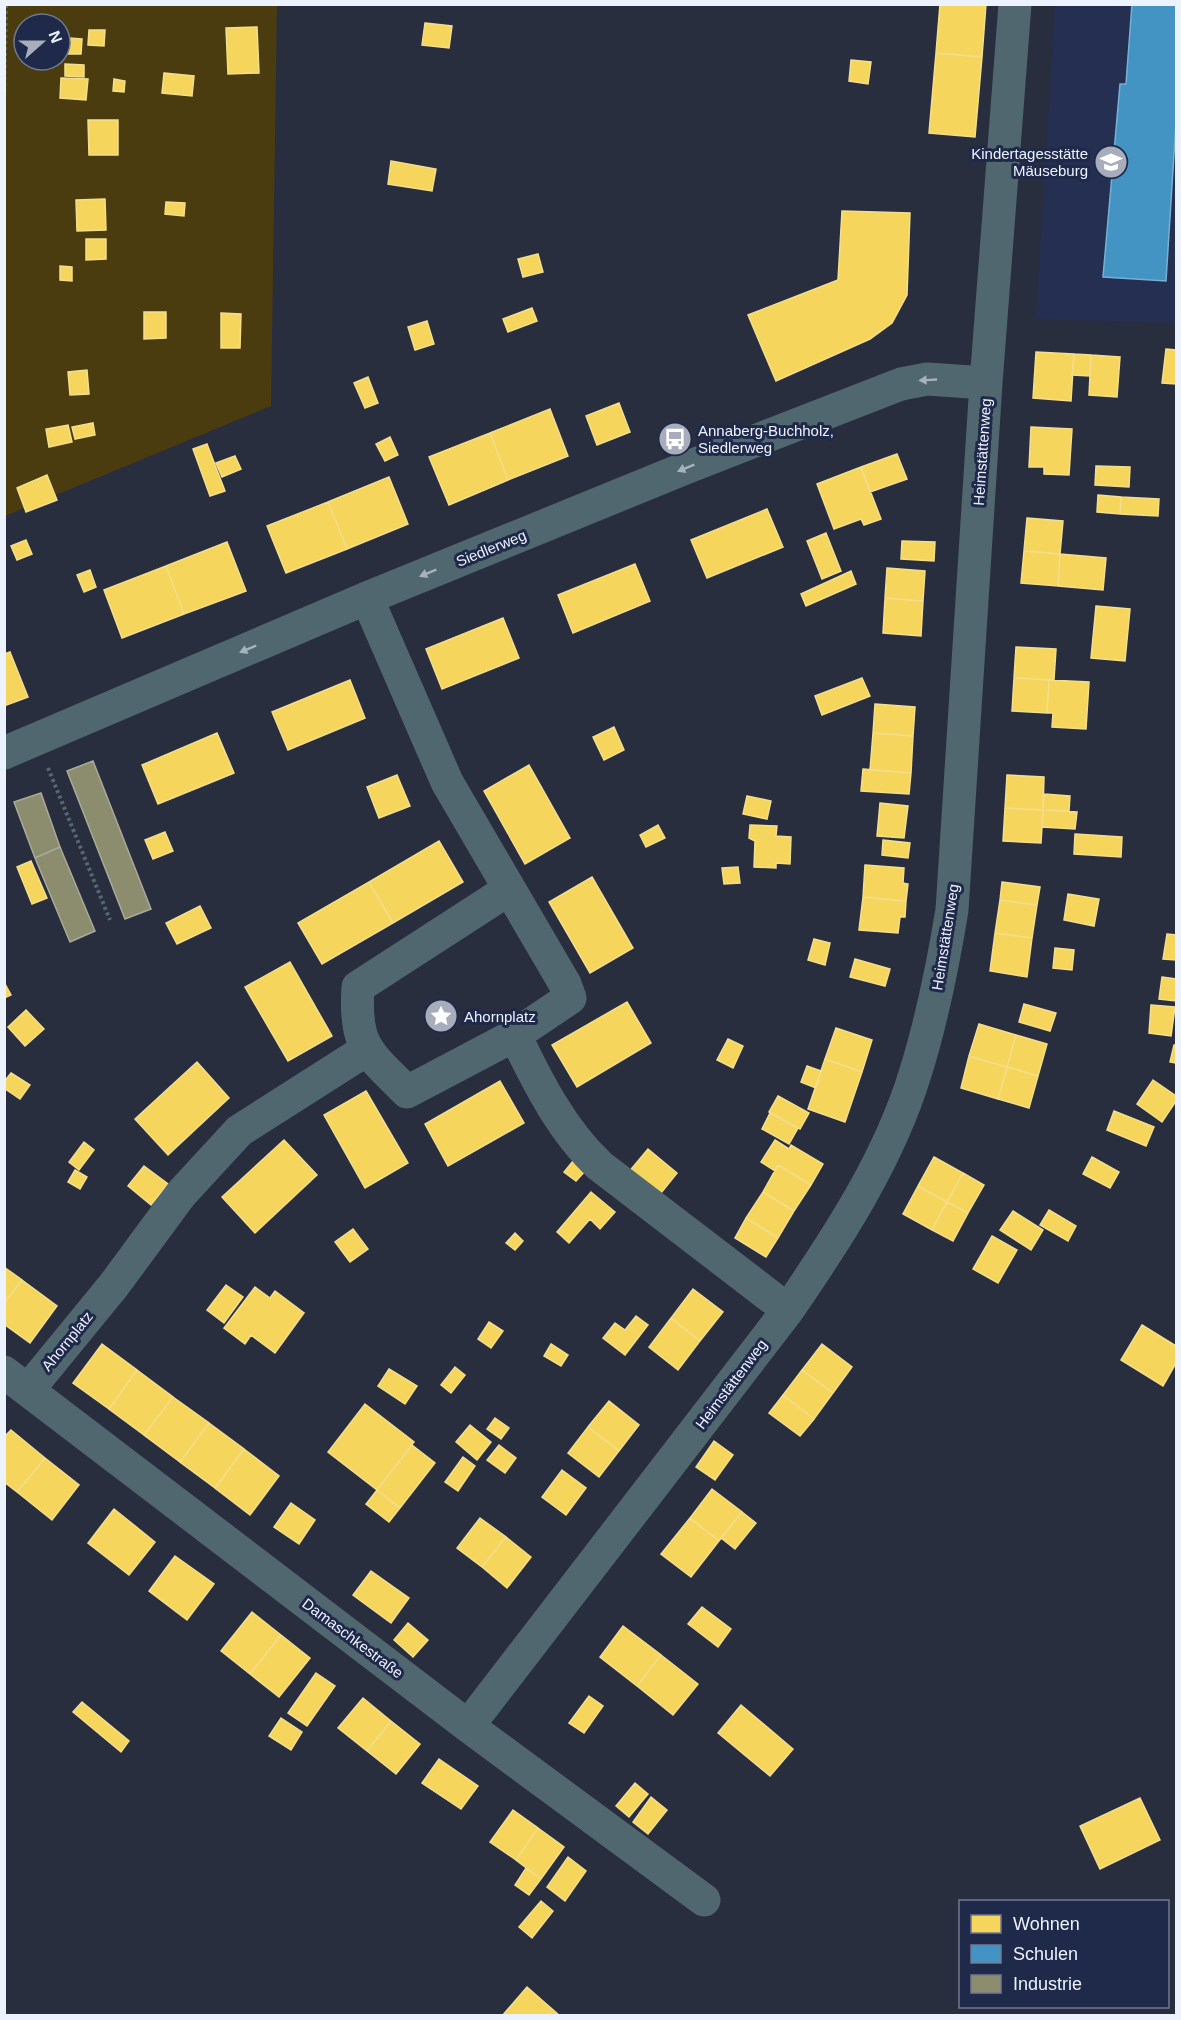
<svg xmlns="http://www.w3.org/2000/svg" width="1181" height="2020" viewBox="0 0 1181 2020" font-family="Helvetica,sans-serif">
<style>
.built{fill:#242f52}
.green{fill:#4a3c0f;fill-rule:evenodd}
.homes{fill:#f6d55c;stroke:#f3de8d;stroke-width:1.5}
.schools{fill:#4393c3;stroke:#76b0d5;stroke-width:1.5}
.industry{fill:#8c8c6e;stroke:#a9ab9a;stroke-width:1.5}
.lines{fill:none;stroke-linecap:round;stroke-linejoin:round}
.path{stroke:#55676f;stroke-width:4;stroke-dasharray:3 3;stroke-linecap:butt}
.minor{stroke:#50676f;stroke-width:33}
.oneway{fill:#a6b3be}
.labels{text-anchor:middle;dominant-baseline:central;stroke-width:6;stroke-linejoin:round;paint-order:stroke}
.poi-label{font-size:15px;fill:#edf2ff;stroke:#1f2949;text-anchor:start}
.street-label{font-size:15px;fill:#edf2ff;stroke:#1f2949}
</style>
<rect width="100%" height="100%" fill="#292e3f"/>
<!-- built -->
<path class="built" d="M1055,5H1176V323L1036,319Z"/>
<!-- green -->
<path class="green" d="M5,5H277L271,406L5,516ZM24,24H60V60H24Z"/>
<!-- homes -->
<path class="homes" d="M940,4H986L982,57L936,53Z
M425,23L452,26L449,48L422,45Z
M257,27L259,73L228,74L226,28Z
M89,30H105L104,46L88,45Z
M69,38L82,39L81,54H68Z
M936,53L982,57L975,137L929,133Z
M851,60L871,62L868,84L849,81Z
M65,64L84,65V77L65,76Z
M164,73L194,76L192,96L162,93Z
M61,78L88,79L86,100L60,98Z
M114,79L125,81L124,92L113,91Z
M88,120H118V155H89Z
M391,161L436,169L432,191L388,184Z
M105,199L106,230L77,231L76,200Z
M166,202L185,203L184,216L165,214Z
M842,211L910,213L907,295L892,323L870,339L776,381L748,315L838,280Z
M86,239H106V259L86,260Z
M538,254L543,272L523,277L518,259Z
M60,266L72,267V281L60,280Z
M532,308L537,321L508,332L503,319Z
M144,312H166V338L144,339Z
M221,313L241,314L240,348H221Z
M427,321L434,344L415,350L408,327Z
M1166,349L1176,350V384L1162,383Z
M1036,352L1074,354L1071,401L1033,398Z
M1074,354L1091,355L1090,376L1072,375Z
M1091,355L1120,357L1117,397L1089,395Z
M87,370L89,394L70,395L68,372Z
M368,377L378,403L365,408L354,383Z
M619,403L630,432L597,445L586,416Z
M550,409L568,456L508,480L490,433Z
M93,423L95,435L75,439L72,427Z
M68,425L72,442L49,447L46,429Z
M1031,427L1072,429L1069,475L1044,474V467H1029Z
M490,433L508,480L449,505L429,457Z
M390,437L398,455L385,461L376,444Z
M207,444L225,491L210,496L193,449Z
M897,454L907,479L870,492L861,467Z
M235,456L241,469L222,477L216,463Z
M1096,466L1130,467L1129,487L1095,485Z
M861,467L881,519L864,525L861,519L834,529L817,484Z
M47,475L57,500L26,512L17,488Z
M389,477L408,524L347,549L328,502Z
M1098,495L1121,497L1120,514L1097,512Z
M1121,497L1159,499L1158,516L1120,514Z
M328,502L347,549L286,573L267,526Z
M767,509L783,547L707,578L691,540Z
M1027,518L1063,521L1060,554L1024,551Z
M826,533L841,571L822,579L807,541Z
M26,540L32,554L17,560L11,546Z
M902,541L935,542L934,561L901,559Z
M227,542L246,591L184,614L166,566Z
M1024,551L1060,554L1058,586L1021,583Z
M1060,554L1106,558L1103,590L1058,586Z
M635,564L650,601L573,633L558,595Z
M166,566L184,614L122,638L104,590Z
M887,568L925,571L923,601L885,598Z
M90,570L96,587L84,592L77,575Z
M851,571L856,584L806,606L801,594Z
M885,598L923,601L921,636L883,633Z
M1096,606L1130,609L1125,661L1091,658Z
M503,618L519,658L442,689L426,649Z
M1016,647L1056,649L1054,680L1014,678Z
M10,652L28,697L4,706V654Z
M862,678L870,696L822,715L815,696Z
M1014,678L1049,680L1047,713L1012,711Z
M350,680L365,718L288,750L272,712Z
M1049,680L1089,682L1086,729L1052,727L1053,713H1047Z
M875,704L915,707L913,736L873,733Z
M614,727L624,750L604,760L593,737Z
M217,733L234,773L158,804L142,765Z
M873,733L913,736L911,773L870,770Z
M529,765L570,838L525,864L484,791Z
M863,769L911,773L909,794L861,791Z
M397,775L410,806L379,818L367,787Z
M1007,775L1044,777L1043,810L1005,808Z
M1044,794L1070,796L1069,811L1043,810Z
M747,796L771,801L767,819L743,814Z
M880,803L908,806L904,838L877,836Z
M1005,808L1043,810L1041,843L1003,841Z
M1043,810L1077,812L1075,829L1042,827Z
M658,825L665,838L646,847L640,835Z
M750,825L777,826L776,836L791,837L790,864L776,863V868L754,867L755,841L749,838Z
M165,832L173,851L153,859L145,840Z
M1075,834L1122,837L1121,857L1074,854Z
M883,840L910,843L908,858L882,855Z
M439,841L463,882L393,923L369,882Z
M31,861L47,898L32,904L17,867Z
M865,865L904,868L903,883L908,884L906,901L863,897Z
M738,867L740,883L724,884L722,868Z
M592,877L633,948L590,973L549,902Z
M369,882L393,923L322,964L298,923Z
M1002,882L1040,887L1037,905L1000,900Z
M1068,894L1099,899L1094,926L1064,920Z
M863,897L906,901L905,917H900L898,933L859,930Z
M1000,900L1037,905L1032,938L995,933Z
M200,906L211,928L177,944L166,923Z
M995,933L1032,938L1027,977L990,971Z
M1167,934L1176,935V960L1163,959Z
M814,939L830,943L825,965L808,960Z
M1055,948L1074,950L1072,970L1053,968Z
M855,959L890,969L885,986L850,977Z
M290,962L332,1036L288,1061L245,987Z
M1162,977L1176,979V1001L1159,999Z
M4,982L11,995L4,998Z
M627,1002L651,1043L577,1087L552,1045Z
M1024,1004L1056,1013L1050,1031L1019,1022Z
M1151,1005L1175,1007L1171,1036L1149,1033Z
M26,1010L44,1029L25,1046L8,1027Z
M979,1024L1016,1035L1007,1067L969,1056Z
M836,1028L872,1040L862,1072L825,1059Z
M1016,1035L1047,1044L1038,1076L1007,1067Z
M728,1039L743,1046L733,1068L717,1060Z
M1174,1045H1176V1063L1170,1062Z
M969,1056L1007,1067L998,1099L961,1088Z
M825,1059L862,1072L845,1122L808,1109Z
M197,1062L229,1098L168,1155L135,1119Z
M807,1066L821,1071L816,1088L801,1082Z
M1007,1067L1038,1076L1029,1108L998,1099Z
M11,1073L30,1085L20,1099L4,1088V1082Z
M1153,1080L1176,1096V1101L1162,1122L1137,1104Z
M500,1081L524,1123L448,1166L425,1124Z
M366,1091L408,1163L365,1188L324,1115Z
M778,1096L809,1113L800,1129L769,1112Z
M1114,1111L1154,1127L1146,1146L1107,1130Z
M770,1113L798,1128L789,1144L762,1129Z
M284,1140L317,1175L255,1233L222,1197Z
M775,1140L789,1149L791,1145L823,1164L811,1185L778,1165L775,1171L761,1162Z
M84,1142L94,1150L79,1170L69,1162Z
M648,1149L677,1173L657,1198L628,1173Z
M934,1157L963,1173L947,1202L918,1186Z
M1092,1157L1119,1172L1110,1188L1083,1174Z
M573,1161L585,1171L576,1181L564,1172Z
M778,1165L811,1185L794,1211L763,1192Z
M144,1166L168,1184L151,1205L128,1186Z
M75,1170L87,1177L80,1189L68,1182Z
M963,1173L984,1185L968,1213L947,1202Z
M918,1186L947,1202L932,1230L903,1214Z
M591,1192L615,1212L600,1229L590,1219L569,1243L557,1232Z
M763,1192L794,1211L778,1238L746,1218Z
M947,1202L968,1213L953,1241L932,1230Z
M1049,1210L1076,1226L1068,1241L1040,1225Z
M1013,1211L1043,1230L1031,1250L1000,1230Z
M746,1218L778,1238L766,1257L735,1238Z
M353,1229L368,1249L350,1262L335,1242Z
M515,1233L523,1241L515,1250L506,1243Z
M992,1236L1017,1250L998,1283L973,1269Z
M4,1267L22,1280L4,1303Z
M22,1280L57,1306L30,1343L4,1324V1303Z
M226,1285L243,1297L224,1323L207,1310Z
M255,1287L270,1298L275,1291L304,1313L275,1353L251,1335L245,1344L224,1328Z
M693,1289L723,1312L700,1341L671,1318Z
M636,1316L648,1325L625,1355L603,1338L615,1323L625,1330Z
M671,1318L700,1341L678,1370L649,1347Z
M489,1322L503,1331L491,1348L478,1339Z
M1142,1325L1176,1346V1363L1163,1386L1121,1360Z
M102,1344L137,1370L109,1409L73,1383Z
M551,1344L568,1355L561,1366L544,1356Z
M822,1344L852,1367L833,1393L802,1370Z
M455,1367L465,1375L451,1393L441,1385Z
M389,1369L417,1386L405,1404L378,1386Z
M137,1370L173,1397L144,1435L109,1409Z
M802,1370L833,1393L814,1419L783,1395Z
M783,1395L814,1419L800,1436L769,1413Z
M173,1397L209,1423L180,1462L144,1435Z
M609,1401L639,1425L619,1451L588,1427Z
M365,1404L414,1442L377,1490L328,1452Z
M495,1418L509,1428L501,1439L487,1429Z
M209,1423L244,1449L215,1488L180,1462Z
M470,1425L491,1442L477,1460L456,1442Z
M588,1427L619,1451L599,1477L568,1453Z
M11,1430L45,1458L17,1492L4,1482V1437Z
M714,1441L733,1455L715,1480L696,1467Z
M412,1445L435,1463L400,1508L377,1490Z
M499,1445L516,1458L505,1473L487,1460Z
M244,1449L279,1476L250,1515L215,1488Z
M463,1457L475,1466L458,1491L445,1482Z
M45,1458L79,1485L52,1520L17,1492Z
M562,1470L586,1488L566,1515L542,1497Z
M712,1489L742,1512L719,1541L690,1518Z
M377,1490L400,1508L389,1522L366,1504Z
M291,1503L315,1520L299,1544L274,1527Z
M114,1509L155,1542L129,1575L88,1543Z
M742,1512L756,1523L735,1549L721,1538Z
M480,1518L506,1537L482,1567L457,1548Z
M690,1518L719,1541L691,1577L661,1554Z
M506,1537L531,1557L507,1588L482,1567Z
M175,1556L214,1584L187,1620L149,1591Z
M371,1571L409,1598L391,1623L353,1595Z
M702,1607L731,1629L718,1647L688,1624Z
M252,1612L281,1635L250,1674L221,1651Z
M408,1623L428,1640L413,1657L394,1640Z
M623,1626L661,1655L637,1686L600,1657Z
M281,1635L310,1658L279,1697L250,1674Z
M661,1655L698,1684L673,1715L637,1686Z
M316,1673L335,1686L307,1726L288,1713Z
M589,1696L603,1706L584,1733L569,1723Z
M363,1698L391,1721L367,1751L338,1728Z
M82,1702L129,1741L121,1752L73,1712Z
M741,1705L793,1749L770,1776L718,1733Z
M281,1718L302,1732L291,1750L269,1736Z
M391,1721L420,1744L396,1774L367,1751Z
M439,1759L478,1786L461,1809L422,1783Z
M635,1783L648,1794L629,1817L616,1806Z
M651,1797L667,1810L648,1834L633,1822Z
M1140,1798L1160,1840L1100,1869L1080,1826Z
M513,1810L538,1828L516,1860L490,1842Z
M538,1828L564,1847L541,1879L516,1860Z
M568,1857L586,1871L565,1901L547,1887Z
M526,1868L541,1879L529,1895L515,1885Z
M541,1901L553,1911L532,1938L519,1927Z
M527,1987L560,2016H502Z"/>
<!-- schools -->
<path class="schools" d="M1132,4H1176V122L1166,281L1103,277L1120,84H1126Z"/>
<!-- industry -->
<path class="industry" d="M93,761L151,909L125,919L67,771Z
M41,793L60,847L35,858L14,802Z
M60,847L95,931L70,942L35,858Z"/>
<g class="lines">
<!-- path -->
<path class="path" d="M4,104L6,4
M48,768L110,920"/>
<!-- minor -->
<path class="minor" d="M367,598L447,782L565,984L570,998L515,1035C537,1081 562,1131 600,1166L788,1310
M4,753L367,598L688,467L901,384L927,379L986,383
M508,890L358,987C354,1047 368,1052 407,1092L515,1035
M4,1372L468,1726L704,1900
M28,1390L114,1285L181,1194L239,1131L366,1050
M468,1726L788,1310C838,1237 889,1159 915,1074C932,1020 943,965 952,910L986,383L1015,4"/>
</g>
<!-- one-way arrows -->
<defs><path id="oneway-solid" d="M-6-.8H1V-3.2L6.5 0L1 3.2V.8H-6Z" transform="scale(1.5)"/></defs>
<g class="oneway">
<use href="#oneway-solid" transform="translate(928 380) rotate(177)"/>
<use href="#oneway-solid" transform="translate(686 468) rotate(158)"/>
<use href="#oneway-solid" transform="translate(428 573) rotate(158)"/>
<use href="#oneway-solid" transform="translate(248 649) rotate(157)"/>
</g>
<!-- icons -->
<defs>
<g id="school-disc" transform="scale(1.725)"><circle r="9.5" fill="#a8adbc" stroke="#1f2949"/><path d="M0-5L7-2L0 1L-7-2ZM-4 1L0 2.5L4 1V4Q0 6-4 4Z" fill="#fff"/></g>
<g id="bus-disc" transform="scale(1.725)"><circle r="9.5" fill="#a8adbc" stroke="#1f2949"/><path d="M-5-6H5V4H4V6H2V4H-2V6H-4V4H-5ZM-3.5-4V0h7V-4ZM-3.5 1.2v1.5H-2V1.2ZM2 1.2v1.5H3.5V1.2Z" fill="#fff"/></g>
<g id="sight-disc" transform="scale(1.725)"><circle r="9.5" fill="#a8adbc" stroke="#1f2949"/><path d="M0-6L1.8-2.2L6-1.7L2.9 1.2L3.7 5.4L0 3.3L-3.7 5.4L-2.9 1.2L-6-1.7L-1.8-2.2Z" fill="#fff"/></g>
</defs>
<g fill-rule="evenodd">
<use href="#school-disc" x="1111" y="162"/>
<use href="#bus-disc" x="675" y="439"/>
<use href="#sight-disc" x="441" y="1016"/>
</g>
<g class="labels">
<!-- poi labels -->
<g class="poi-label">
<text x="1088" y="153" text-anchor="end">Kindertagesstätte<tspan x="1088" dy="17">Mäuseburg</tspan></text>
<text x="698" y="430">Annaberg-Buchholz,<tspan x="698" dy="17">Siedlerweg</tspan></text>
<text x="464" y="1016">Ahornplatz</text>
</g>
<!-- street labels -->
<g class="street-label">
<text transform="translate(982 452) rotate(-86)">Heimstättenweg</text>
<text transform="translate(491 548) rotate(-22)">Siedlerweg</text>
<text transform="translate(945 937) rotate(-81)">Heimstättenweg</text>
<text transform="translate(67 1341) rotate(-51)">Ahornplatz</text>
<text transform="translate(731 1384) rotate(-53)">Heimstättenweg</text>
<text transform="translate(353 1638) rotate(37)">Damaschkestraße</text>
</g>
</g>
<!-- border -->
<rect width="1181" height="2020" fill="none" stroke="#edf2ff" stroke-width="12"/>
<!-- legend -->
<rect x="959" y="1900" width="210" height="108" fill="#1f2949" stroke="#717992" stroke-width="1.5"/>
<rect x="971" y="1915" width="30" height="18" fill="#f6d55c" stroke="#717992" stroke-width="1.5"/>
<text x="1013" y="1930" font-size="18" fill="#edf2ff">Wohnen</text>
<rect x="971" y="1945" width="30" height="18" fill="#4393c3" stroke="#717992" stroke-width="1.5"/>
<text x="1013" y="1960" font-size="18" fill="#edf2ff">Schulen</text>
<rect x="971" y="1975" width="30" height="18" fill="#8c8c6e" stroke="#717992" stroke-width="1.5"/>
<text x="1013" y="1990" font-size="18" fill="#edf2ff">Industrie</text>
<!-- north arrow -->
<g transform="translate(42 42) rotate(69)"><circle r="28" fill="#1f2949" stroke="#717992" stroke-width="1.5"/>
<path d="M0-4.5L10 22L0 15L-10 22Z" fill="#a8adbc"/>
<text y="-9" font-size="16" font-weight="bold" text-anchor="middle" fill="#edf2ff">N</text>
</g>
</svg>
